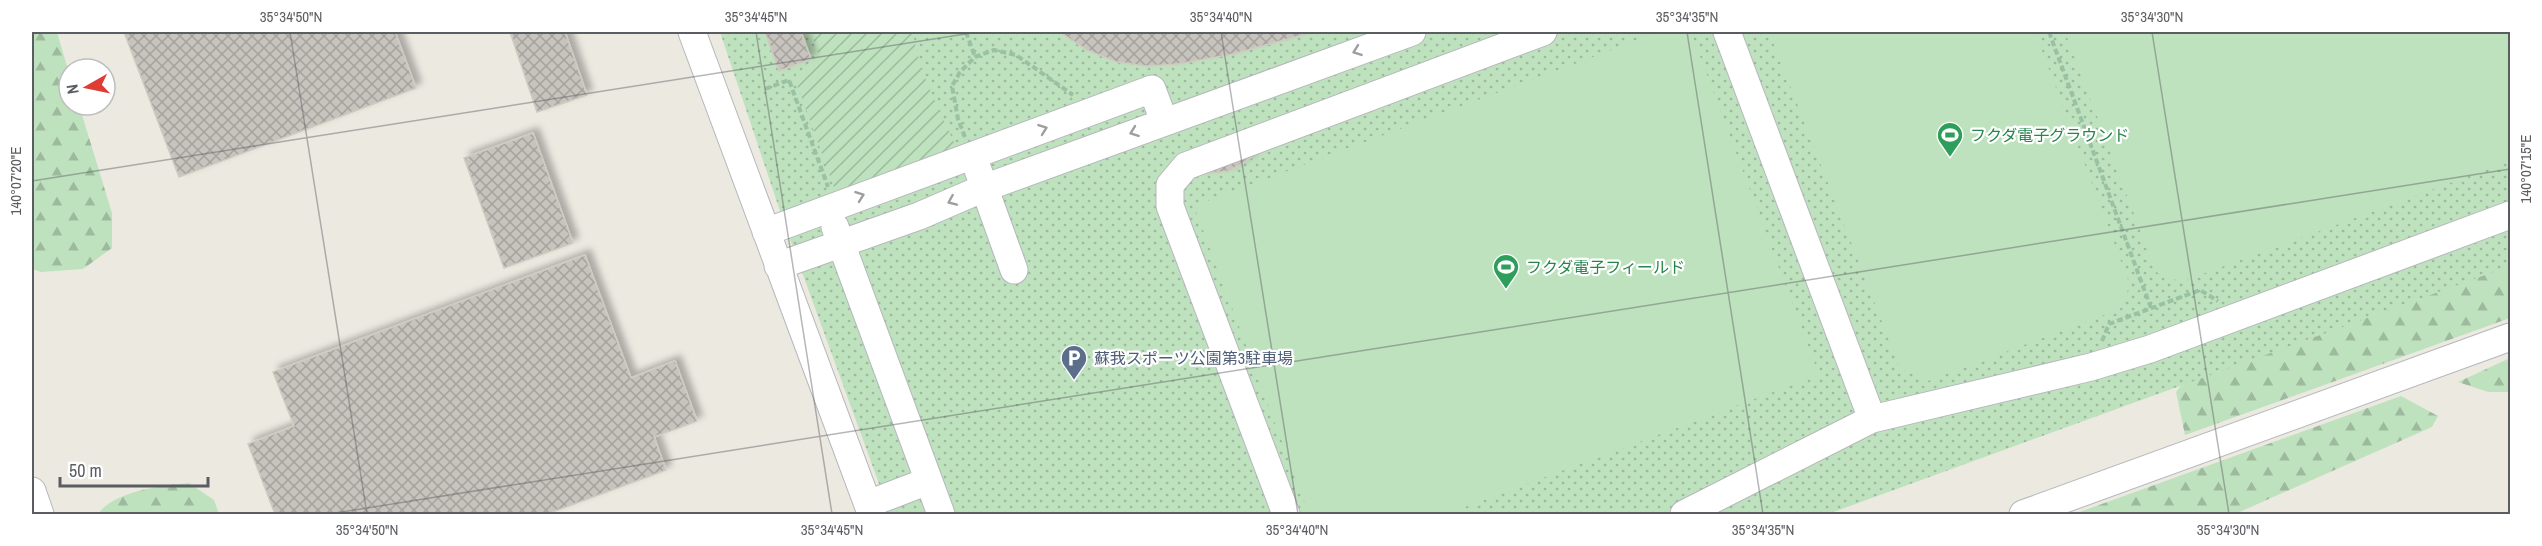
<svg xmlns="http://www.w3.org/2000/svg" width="2542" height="546" viewBox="0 0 2542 546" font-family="'Archivo Narrow','Noto Sans JP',sans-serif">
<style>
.forest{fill:url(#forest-firs)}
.park{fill:url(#park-dots)}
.garden{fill:url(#garden-furrows)}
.pitch{fill:#bfe2be}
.building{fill:url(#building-cross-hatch);stroke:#d0cac0;stroke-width:1.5;filter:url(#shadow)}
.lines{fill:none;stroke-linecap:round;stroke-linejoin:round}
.minor-casing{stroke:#b4b7bb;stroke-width:29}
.path{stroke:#98c2a3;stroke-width:4;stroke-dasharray:6 3;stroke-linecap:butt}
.minor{stroke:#fff;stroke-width:27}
.oneway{stroke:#9c9ea0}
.ticks{fill:none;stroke:#5a5d61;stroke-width:1.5;stroke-opacity:0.45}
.labels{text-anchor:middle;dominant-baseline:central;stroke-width:4.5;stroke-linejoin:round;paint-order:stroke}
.leisure-label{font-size:16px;fill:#27864d;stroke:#fff;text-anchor:start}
.service-label{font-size:16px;fill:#4e5e75;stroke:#fff;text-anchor:start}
.neatline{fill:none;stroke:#5a5d61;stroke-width:2}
.ticks-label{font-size:15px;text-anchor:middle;fill:#5a5d61}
</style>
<defs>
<pattern id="forest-firs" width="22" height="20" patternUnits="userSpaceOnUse" patternTransform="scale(1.5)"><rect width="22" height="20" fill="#bfe2be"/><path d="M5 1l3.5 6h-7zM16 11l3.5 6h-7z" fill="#9eba9e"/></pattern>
<pattern id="park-dots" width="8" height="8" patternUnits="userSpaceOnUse" patternTransform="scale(1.5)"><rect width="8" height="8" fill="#bfe2be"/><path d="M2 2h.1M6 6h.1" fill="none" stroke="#9eba9e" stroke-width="1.8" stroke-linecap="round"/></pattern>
<pattern id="garden-furrows" width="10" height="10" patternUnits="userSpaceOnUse" patternTransform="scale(1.5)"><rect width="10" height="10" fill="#bfe2be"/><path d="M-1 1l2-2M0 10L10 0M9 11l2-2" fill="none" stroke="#9eba9e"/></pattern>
<pattern id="building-cross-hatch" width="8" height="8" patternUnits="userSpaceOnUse" patternTransform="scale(1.5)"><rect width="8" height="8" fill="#c7c4be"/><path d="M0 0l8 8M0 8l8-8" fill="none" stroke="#a5a29e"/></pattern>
<filter id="shadow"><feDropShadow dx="5.5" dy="-5.5" stdDeviation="3" flood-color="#0004"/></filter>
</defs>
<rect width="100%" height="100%" fill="#ece9e1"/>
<!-- forest -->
<path class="forest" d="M32,32H57L69,73V105H79L112,213V248L83,269L41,272L32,269Z
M2510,263V318L2185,435L2176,392L2185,380Z
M2510,358V392H2488L2458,382Z
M2401,396L2438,416L2432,427L2235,514H2074Z
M189,483L214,500L219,514H98C114,491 163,485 189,483Z"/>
<!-- park -->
<path class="park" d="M720,32H2510V266L1828,514H890L783,220Z"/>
<!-- garden -->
<path class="garden" d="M811,32H913C919,77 944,116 961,159L840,204L794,76L807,71L805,65L820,59Z"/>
<!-- pitch -->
<path class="pitch" d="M1660,32H1691L1819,375L1446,514H1309L1194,206Z
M1769,32H2035L2130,285L2120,309L1928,381L1900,368Z
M2065,32H2510V161L2181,282L2156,272Z"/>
<!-- building -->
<path class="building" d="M124,32H395L416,88L179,177Z
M510,32H565L587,95L537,112Z
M765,32H801L811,59L779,71Z
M1060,32H1313L1233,54L1178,64L1147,66L1117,62L1087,50Z
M533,133L573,243L504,268L464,158Z
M1246,147L1251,158L1229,171L1201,174Z
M585,255L631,378L675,361L697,421L654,437L666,470L547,514H275L248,444L294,426L273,372Z"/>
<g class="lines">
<!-- minor casing -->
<g class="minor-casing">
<path id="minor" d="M692,32L871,513
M1727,32L1872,419
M978,170L1014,270
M835,227L941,514
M766,232L1152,89L1164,121
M778,266L919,216L984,188L1412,32
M32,491L40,514
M868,504L928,481
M1286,514L1170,206V185L1186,166L1543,32
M1684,514L1872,419L2091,367L2150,349L2510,215
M2023,514L2510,337"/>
</g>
<!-- path -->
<path class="path" d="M966,32L975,57
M2049,32L2151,308
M765,89L789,80L828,187
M965,137L958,119L952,86L960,72L975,57L994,50L1016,55L1073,95
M2102,341L2109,324L2200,290L2218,301"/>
<!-- minor -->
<use href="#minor" class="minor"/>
</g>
<!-- one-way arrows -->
<defs><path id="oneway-chevron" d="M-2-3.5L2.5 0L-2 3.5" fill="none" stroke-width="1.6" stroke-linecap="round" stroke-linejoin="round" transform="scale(1.5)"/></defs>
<g class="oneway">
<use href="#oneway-chevron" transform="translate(1357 51) rotate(160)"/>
<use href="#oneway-chevron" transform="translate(1043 129) rotate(-20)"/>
<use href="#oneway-chevron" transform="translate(1134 132) rotate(160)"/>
<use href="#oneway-chevron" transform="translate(860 196) rotate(-20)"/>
<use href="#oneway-chevron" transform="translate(952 201) rotate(157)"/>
</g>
<!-- ticks -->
<path class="ticks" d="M290,32L367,514M756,32L832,514M1221,32L1298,514M1687,32L1763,514M2152,32L2229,514M32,181L978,32M329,514L2510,169"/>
<!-- icons -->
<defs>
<g id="stadium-pin" transform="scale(1.35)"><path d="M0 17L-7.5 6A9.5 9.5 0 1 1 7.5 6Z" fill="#2e9e5b" stroke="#fff"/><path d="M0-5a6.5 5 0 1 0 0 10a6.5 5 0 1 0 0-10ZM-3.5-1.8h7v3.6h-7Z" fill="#fff"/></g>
<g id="parking-pin" transform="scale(1.35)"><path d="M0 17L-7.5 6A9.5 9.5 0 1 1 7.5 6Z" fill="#5c6f8a" stroke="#fff"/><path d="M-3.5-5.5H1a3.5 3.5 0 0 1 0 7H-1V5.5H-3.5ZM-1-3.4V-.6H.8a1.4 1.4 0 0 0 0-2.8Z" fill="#fff"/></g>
</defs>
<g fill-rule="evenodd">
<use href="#stadium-pin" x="1950" y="135"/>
<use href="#stadium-pin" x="1506" y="267"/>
<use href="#parking-pin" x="1074" y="358"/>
</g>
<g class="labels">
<!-- leisure labels -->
<g class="leisure-label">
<text x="1970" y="135">フクダ電子グラウンド</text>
<text x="1526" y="267">フクダ電子フィールド</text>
</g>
<!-- service labels -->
<g class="service-label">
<text x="1094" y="358">蘇我スポーツ公園第3駐車場</text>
</g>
</g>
<!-- border -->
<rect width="2542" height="546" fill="none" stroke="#ffffff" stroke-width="66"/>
<!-- north arrow -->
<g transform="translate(87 87) rotate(261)"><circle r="28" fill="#ffffff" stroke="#bdbec0" stroke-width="1.5"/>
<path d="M0-4.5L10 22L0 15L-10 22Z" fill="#de3d34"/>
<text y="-9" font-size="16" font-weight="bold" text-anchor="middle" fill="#5a5d61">N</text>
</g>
<!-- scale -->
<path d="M60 477v9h148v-9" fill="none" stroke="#5a5d61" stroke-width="3"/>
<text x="69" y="477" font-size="18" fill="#5a5d61" stroke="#ffffff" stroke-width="4.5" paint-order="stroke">50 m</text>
<rect x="33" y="33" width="2476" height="480" class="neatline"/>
<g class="ticks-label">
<text x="291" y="22">35°34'50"N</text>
<text x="756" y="22">35°34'45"N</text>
<text x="1221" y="22">35°34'40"N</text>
<text x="1687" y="22">35°34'35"N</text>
<text x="2152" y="22">35°34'30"N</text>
<text transform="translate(2526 169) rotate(-90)" y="5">140°07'15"E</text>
<text transform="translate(16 181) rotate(-90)" y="5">140°07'20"E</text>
<text x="367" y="535">35°34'50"N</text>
<text x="832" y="535">35°34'45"N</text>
<text x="1297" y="535">35°34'40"N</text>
<text x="1763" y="535">35°34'35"N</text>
<text x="2228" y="535">35°34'30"N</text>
</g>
</svg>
